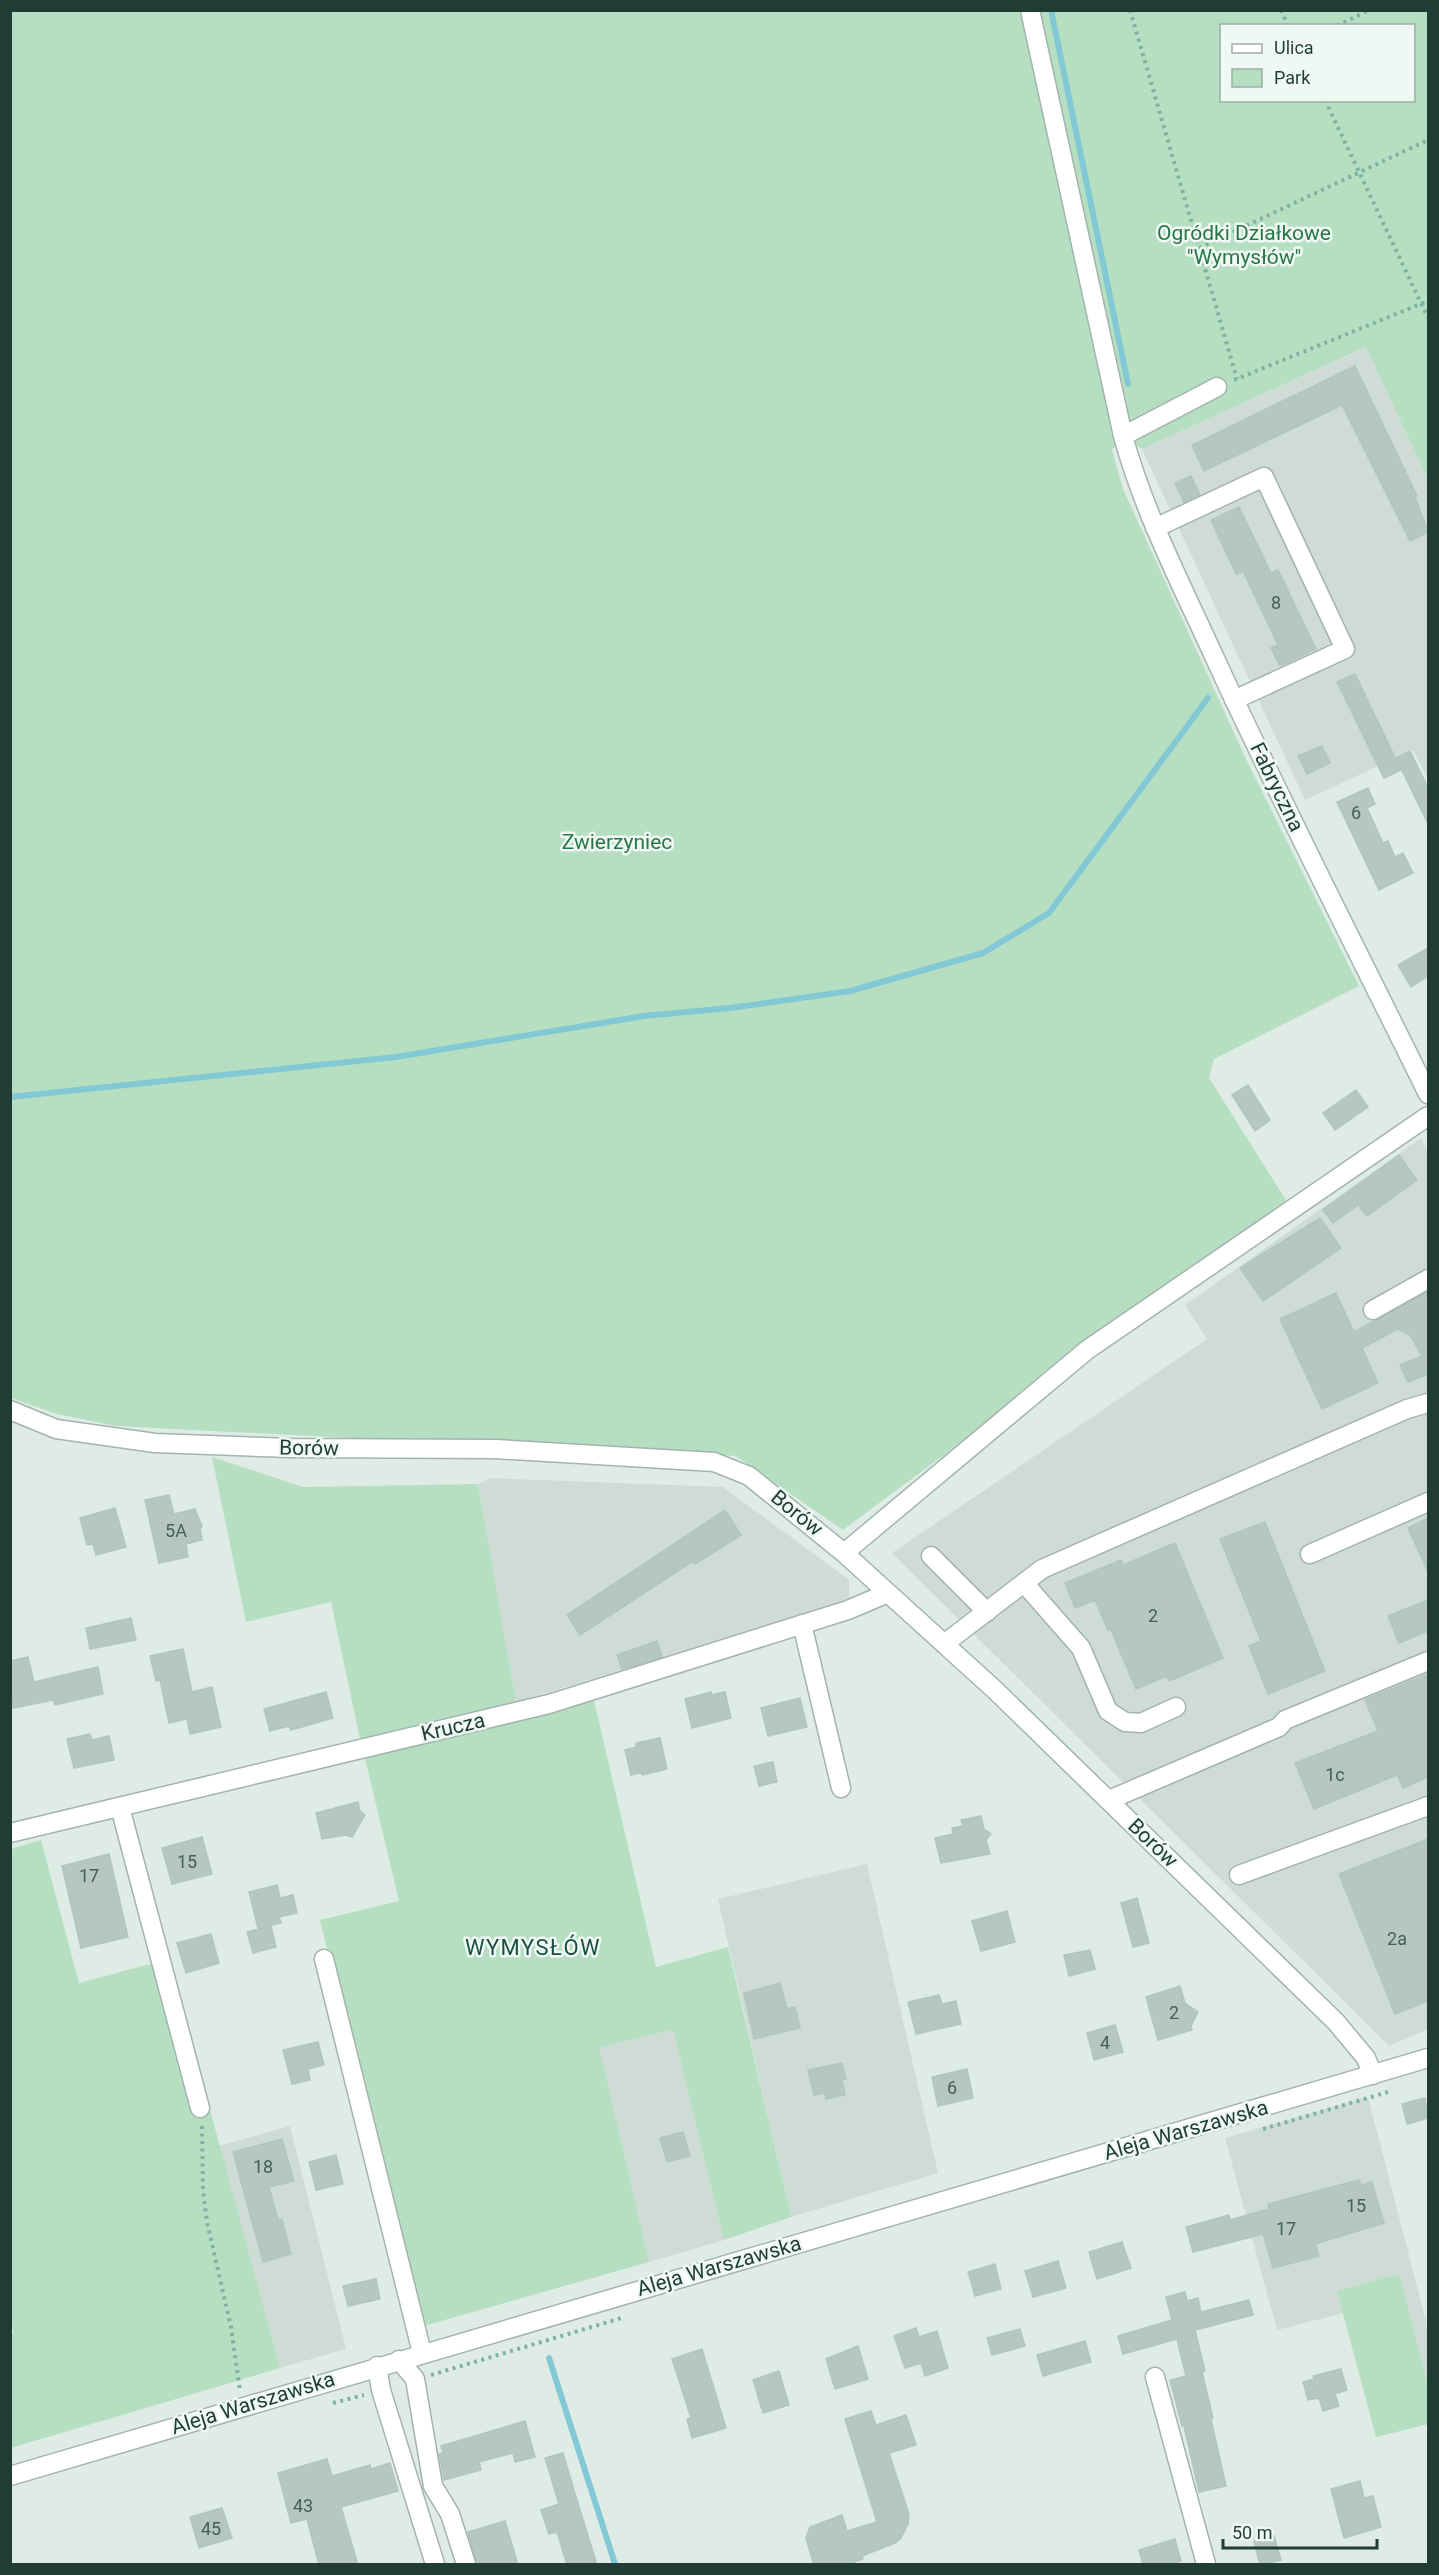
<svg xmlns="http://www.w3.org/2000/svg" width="1439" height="2575" viewBox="0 0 1439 2575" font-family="Roboto,sans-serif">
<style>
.built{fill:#cedcd5}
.green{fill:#b6dfc2;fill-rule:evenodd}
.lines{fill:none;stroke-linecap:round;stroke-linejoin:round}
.stream{stroke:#83c8d5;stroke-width:6}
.building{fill:#b5c7bf;stroke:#b1c6bd;stroke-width:1.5}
.minor-casing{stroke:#a2b4ad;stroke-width:21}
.path{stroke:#7db2a2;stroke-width:4;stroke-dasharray:3 4.5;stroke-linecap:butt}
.minor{stroke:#fff;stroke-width:18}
.labels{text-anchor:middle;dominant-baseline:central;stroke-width:5;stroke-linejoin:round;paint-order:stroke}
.number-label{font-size:18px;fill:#446058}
.park-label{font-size:21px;fill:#277746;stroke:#f0f8f4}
.street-label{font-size:21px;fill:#1f3d35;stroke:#f0f8f4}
.neighbourhood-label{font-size:22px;letter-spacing:1.5px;fill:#1a5044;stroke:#f0f8f4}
</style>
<rect width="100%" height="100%" fill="#dfece6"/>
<!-- built -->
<path class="built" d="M1367,347L1428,479V779L1413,750L1305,800L1142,449Z
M1421,1138L1428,1152V1393L1405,1400L1413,1417L1428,1413V2029L1389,2046L892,1553L1207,1339L1185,1305Z
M491,1478L723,1487L849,1580V1601L516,1702L478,1484Z
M867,1864L938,2173L791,2217L718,1899Z
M673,2030L724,2240L649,2262L598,2047Z
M1368,2097L1428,2329V2424L1376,2437L1343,2313L1277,2330L1225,2138Z
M290,2126L346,2349L280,2368L219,2146Z"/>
<!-- green -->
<path class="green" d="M11,11H1428V479L1366,347L1142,449L1123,436L1112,450L1123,489L1245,757L1359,986L1214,1059L1209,1078L1286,1200L843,1530L736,1456L465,1441L448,1443L116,1426L57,1414L11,1398ZM1222,26H1414V100H1222Z
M212,1457L303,1487L478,1484L516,1702L360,1739L331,1602L246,1622Z
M593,1696L656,1967L728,1947L791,2217L724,2240L673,2030L599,2047L649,2262L420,2327L320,1920L399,1901L364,1754Z
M41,1840L79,1983L154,1963L194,2109L209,2106L280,2368L11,2448L10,2334L14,2333L10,2320L11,1849Z
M1399,2274L1428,2386V2424L1376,2437L1337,2291Z"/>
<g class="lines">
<!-- stream -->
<path class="stream" d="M1051,10L1128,384
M10,1097L396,1057L644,1016L730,1008L850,991L983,953L1049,913L1208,698
M549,2358L615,2564"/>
</g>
<!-- building -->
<path class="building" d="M1355,366L1417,496L1415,497L1428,532L1410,541L1342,405L1204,471L1192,445Z
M1191,476L1200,495L1184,502L1175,483Z
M1239,507L1271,573L1278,570L1316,649L1280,666L1271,648L1278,645L1243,571L1236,574L1211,520Z
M1355,674L1401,770L1384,778L1337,682Z
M1322,746L1330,763L1307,774L1298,756Z
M1410,751L1428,788V824L1396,758Z
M1368,788L1375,804L1367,808L1383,843L1388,841L1395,857L1403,853L1413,873L1379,890L1337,802Z
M1428,948V976L1411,987L1398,965Z
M1248,1085L1270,1120L1255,1131L1232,1095Z
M1356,1090L1368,1107L1335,1130L1323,1113Z
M1399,1155L1417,1180L1367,1216L1358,1205L1333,1223L1323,1210Z
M1320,1218L1341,1248L1263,1301L1240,1268Z
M1428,1292V1374L1408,1382L1400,1365L1422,1356L1410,1335L1398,1329L1362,1348L1378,1383L1322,1409L1280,1319L1336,1293L1354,1332Z
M169,1495L174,1514L195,1509L202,1526L200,1529L202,1540L186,1544L188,1557L159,1563L145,1500Z
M115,1508L126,1547L96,1555L93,1544L87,1545L80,1518Z
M725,1510L741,1535L695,1564L693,1561L580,1635L567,1615Z
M1428,1518V1572L1408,1528Z
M1265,1522L1325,1671L1268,1694L1249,1646L1261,1641L1220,1539Z
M1175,1543L1223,1658L1169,1681L1167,1676L1136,1689L1111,1630H1108L1095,1600L1075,1608L1065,1583L1121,1560L1123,1565Z
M1428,1600V1631L1399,1643L1388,1616Z
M131,1618L136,1640L90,1649L86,1628Z
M657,1641L662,1657L622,1669L617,1655Z
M183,1649L192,1692L212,1687L221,1727L190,1734L187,1719L169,1723L160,1680L156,1681L150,1656Z
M28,1657L34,1682L98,1667L103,1694L55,1705L53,1700L13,1708L10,1695V1661Z
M1428,1674V1777L1403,1788L1397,1775L1314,1809L1295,1763L1378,1731L1365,1700Z
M326,1692L333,1718L291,1730L289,1726L270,1731L264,1709Z
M711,1692V1695L725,1692L731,1718L692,1728L685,1699Z
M800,1698L807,1727L768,1736L761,1708Z
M90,1734L92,1740L109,1736L114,1760L74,1768L67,1739Z
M660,1738L667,1769L642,1775V1772L631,1775L625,1750L636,1747V1743Z
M773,1762L777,1782L759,1786L754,1766Z
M358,1802L360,1811L365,1815L352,1837L346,1835L322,1839L316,1813Z
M981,1816L984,1829L991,1834L986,1840L990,1854L941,1863L935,1838L953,1834L952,1828L963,1826L961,1820Z
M202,1837L212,1874L172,1884L162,1848Z
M1428,1839V2001L1395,2014L1339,1874Z
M109,1854L128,1937L81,1948L62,1866Z
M277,1885L280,1898L293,1895L297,1913L279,1917L281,1923L258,1928L249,1892Z
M1137,1898L1149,1943L1133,1947L1121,1903Z
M1007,1911L1015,1942L981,1951L972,1921Z
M271,1926L276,1947L253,1953L247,1932Z
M211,1934L219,1963L186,1973L177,1943Z
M1090,1950L1095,1969L1069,1976L1064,1955Z
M780,1983L787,2009L795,2007L800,2028L754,2039L744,1993Z
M1180,1986L1185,2003L1198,2012L1191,2026L1192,2030L1158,2040L1146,1997Z
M939,1995L942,2004L956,2001L961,2024L916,2034L908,2002Z
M1115,2025L1123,2052L1094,2060L1087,2033Z
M318,2042L324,2065L308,2069L310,2080L292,2084L283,2050Z
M842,2063L846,2079L842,2080L845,2095L826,2099L825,2093L814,2095L808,2070Z
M967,2069L973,2098L938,2106L932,2077Z
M1425,2098L1428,2118L1407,2124L1402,2104Z
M683,2132L690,2156L667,2162L660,2138Z
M282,2139L294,2181L269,2187L278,2220H282L291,2254L263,2262L233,2152Z
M336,2155L343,2184L316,2190L309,2162Z
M1359,2180L1361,2185L1372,2182L1384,2223L1315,2244L1319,2256L1273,2268L1263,2234L1193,2252L1186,2227L1229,2215L1230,2220L1269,2209L1268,2204Z
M1122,2242L1131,2268L1097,2279L1089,2252Z
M1058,2261L1066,2288L1033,2297L1025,2271Z
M995,2264L1001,2289L975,2296L968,2272Z
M376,2279L380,2299L348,2306L343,2286Z
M1185,2292L1187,2301L1198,2298L1201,2312L1249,2300L1253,2315L1195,2330L1205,2371L1202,2372L1213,2418L1211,2419L1226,2486L1199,2492L1184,2426H1182L1170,2380L1186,2376L1177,2339L1123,2354L1118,2336L1172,2320L1166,2297Z
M916,2328L919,2337L937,2331L948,2368L925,2376L921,2363L905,2368L894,2336Z
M1020,2329L1025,2346L992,2355L987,2338Z
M1085,2341L1091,2362L1043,2376L1037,2355Z
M858,2346L868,2379L835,2389L826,2359Z
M702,2349L726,2428L692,2438L687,2419L691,2418L672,2359Z
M1341,2369L1347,2390L1335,2394L1339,2406L1323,2411L1319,2398L1308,2400L1303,2382L1314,2379L1313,2376Z
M779,2371L789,2405L763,2413L753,2380Z
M871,2411L876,2425L906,2415L916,2445L889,2453L909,2514L908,2524L901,2538L895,2543L862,2556L863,2559L845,2565H814L806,2538L810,2527L842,2515L847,2531L877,2522L845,2419Z
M525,2421L535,2457L515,2462L513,2453L479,2462L481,2470L444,2480L439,2454L443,2453L441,2446Z
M563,2453L573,2487L597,2565H567L557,2532L549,2534L541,2510L559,2504L545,2458Z
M327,2459L332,2476L370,2465L371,2469L390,2463L398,2491L341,2507L358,2565H319L307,2519L291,2523L278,2473Z
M1360,2481L1364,2498L1373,2496L1381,2527L1344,2538L1331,2489Z
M222,2508L232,2538L199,2548L190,2517Z
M505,2521L518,2565H477L468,2532Z
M1274,2536L1281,2560L1260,2565L1254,2541Z
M1175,2539L1181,2561L1169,2565H1143L1139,2550Z"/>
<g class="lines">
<!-- minor casing -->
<g class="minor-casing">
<path id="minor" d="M1030,10L1123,436C1144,512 1180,582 1213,654C1281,802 1356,948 1428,1094
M1123,436L1217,387
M1155,528L1264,477L1345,649L1234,700
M1373,1310L1428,1279
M10,1410L56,1429L155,1443L291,1448L495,1449L714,1462L749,1476L844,1553L995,1690L1336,2022L1366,2058L1373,2075
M844,1553L1087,1350L1428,1116
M1310,1554L1428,1502
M931,1556L987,1612
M1024,1583L1081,1648L1108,1711L1125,1722L1141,1723L1176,1707
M802,1624L841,1788
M944,1644L1042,1569L1407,1409L1428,1403
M1109,1800L1279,1727L1285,1720L1428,1661
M120,1807L200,2108
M10,1833L549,1704L848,1610L888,1593
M1239,1875L1428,1806
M324,1959L422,2353
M399,2360L415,2379L433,2486L450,2514L466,2564
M377,2366L381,2390L435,2564
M1155,2377L1206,2564
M10,2476L1428,2058"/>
</g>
<!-- path -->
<path class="path" d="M1130,10L1237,379
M1281,10L1288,26
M1337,26L1369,10
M1325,100L1428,318
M1199,248L1428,140
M1234,380L1428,301
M202,2126L203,2190L207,2222L231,2327L240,2391
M1263,2129L1388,2092
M431,2375L625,2317
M333,2403L364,2395"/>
<!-- minor -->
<use href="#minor" class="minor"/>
</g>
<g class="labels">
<!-- number labels -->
<g class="number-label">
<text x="1276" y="602">8</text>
<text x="1356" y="812">6</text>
<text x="176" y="1530">5A</text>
<text x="1153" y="1615">2</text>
<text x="1335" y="1774">1c</text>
<text x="187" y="1861">15</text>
<text x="89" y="1875">17</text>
<text x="1397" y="1938">2a</text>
<text x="1174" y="2012">2</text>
<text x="1105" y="2042">4</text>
<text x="952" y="2087">6</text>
<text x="263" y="2166">18</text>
<text x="1356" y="2205">15</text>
<text x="1286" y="2228">17</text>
<text x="303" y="2505">43</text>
<text x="211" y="2528">45</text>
</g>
<!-- park labels -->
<g class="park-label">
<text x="1244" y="233">Ogródki Działkowe<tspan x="1244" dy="24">"Wymysłów"</tspan></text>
<text x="617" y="842">Zwierzyniec</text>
</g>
<!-- street labels -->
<g class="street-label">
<text transform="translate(1277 787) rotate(64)">Fabryczna</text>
<text transform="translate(309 1448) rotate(1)">Borów</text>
<text transform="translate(797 1513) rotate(39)">Borów</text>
<text transform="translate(453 1727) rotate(-13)">Krucza</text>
<text transform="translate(1153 1843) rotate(44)">Borów</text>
<text transform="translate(1186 2130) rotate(-16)">Aleja Warszawska</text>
<text transform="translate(719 2266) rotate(-16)">Aleja Warszawska</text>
<text transform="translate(253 2403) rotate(-17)">Aleja Warszawska</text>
</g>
<!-- neighbourhood labels -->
<g class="neighbourhood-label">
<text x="533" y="1947">WYMYSŁÓW</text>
</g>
</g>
<!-- border -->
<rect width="1439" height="2575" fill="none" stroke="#1f3d35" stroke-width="24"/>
<!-- legend -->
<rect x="1220" y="24" width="195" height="78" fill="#f0f8f4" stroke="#9cada8" stroke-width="1.5"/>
<rect x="1232" y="44" width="30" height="9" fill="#ffffff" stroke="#9cada8" stroke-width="1.5"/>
<text x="1274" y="54" font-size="18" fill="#1f3d35">Ulica</text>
<rect x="1232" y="69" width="30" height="18" fill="#b6dfc2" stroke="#9cada8" stroke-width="1.5"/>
<text x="1274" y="84" font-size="18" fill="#1f3d35">Park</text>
<!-- scale -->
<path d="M1223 2539v9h154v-9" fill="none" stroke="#1f3d35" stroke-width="3"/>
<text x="1232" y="2539" font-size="18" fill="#1f3d35" stroke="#f0f8f4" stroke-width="4.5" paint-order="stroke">50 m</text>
</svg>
